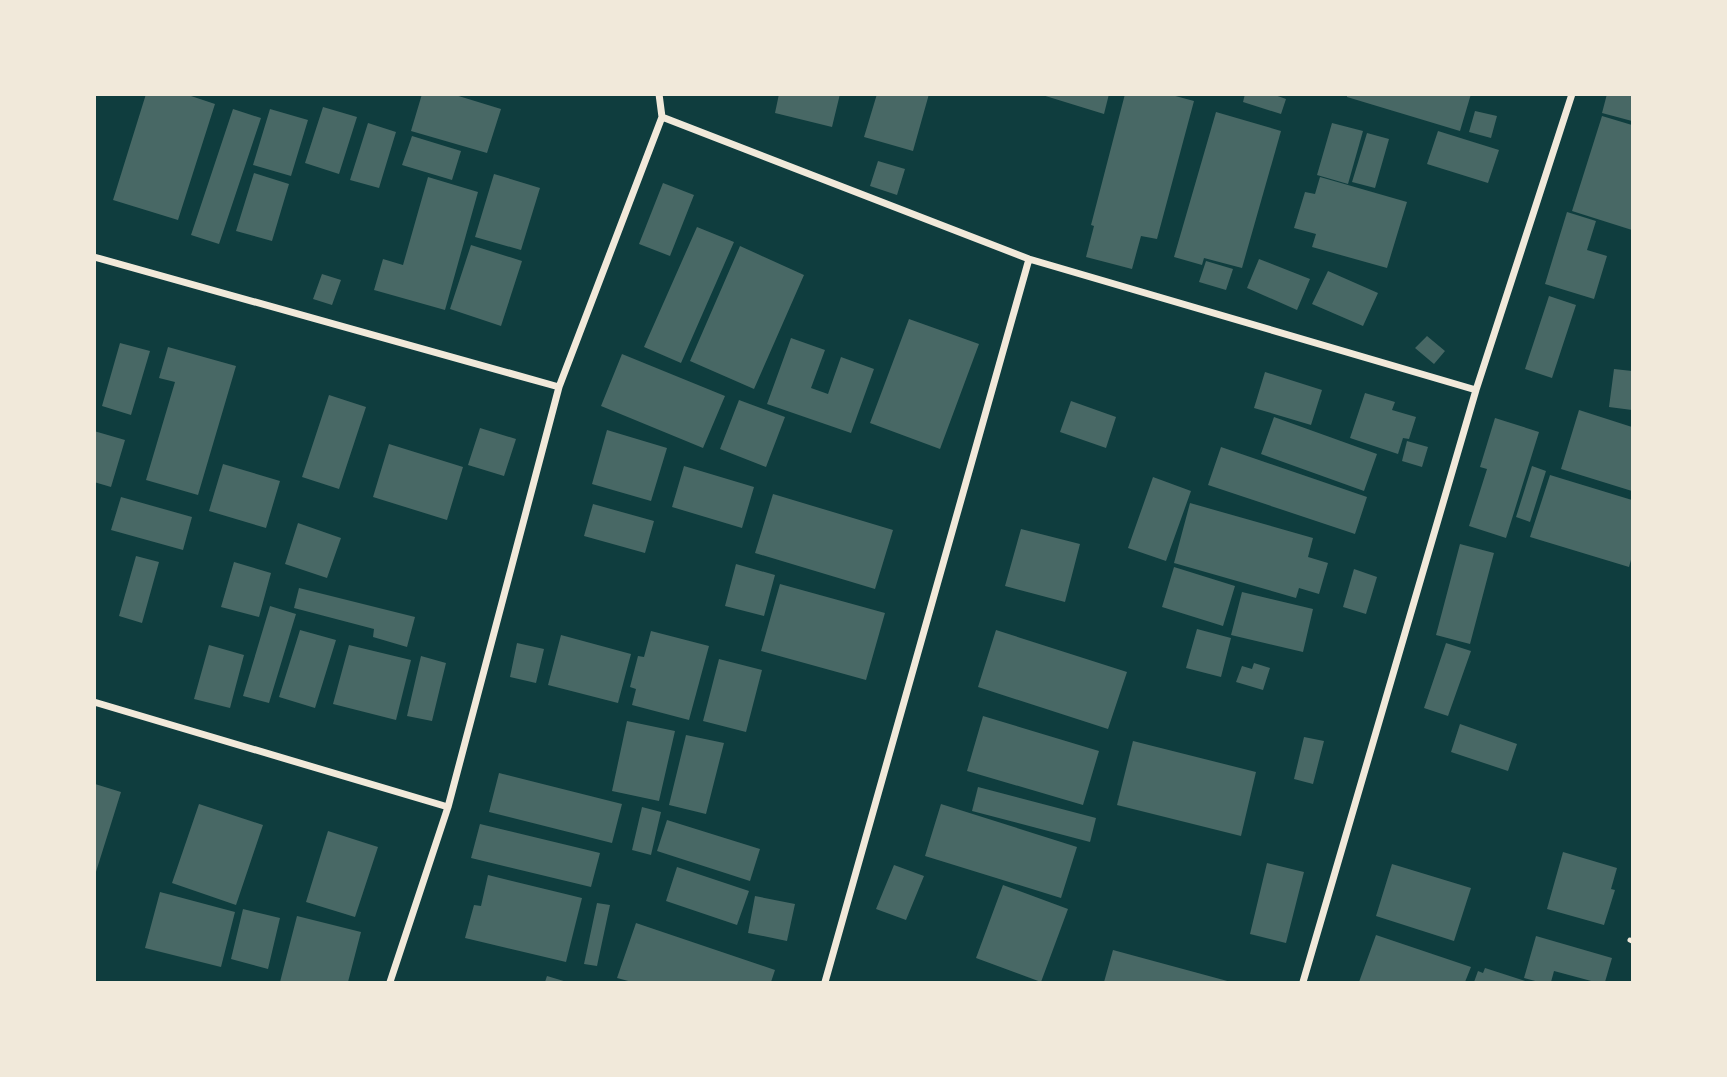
<svg xmlns="http://www.w3.org/2000/svg" width="1727" height="1077" viewBox="0 0 1727 1077" font-family="'Noto Sans',sans-serif">
<style>
.building{fill:#486865}
.lines{fill:none;stroke-linecap:round;stroke-linejoin:round}
.service{stroke:#f1e9da;stroke-width:5}
.minor{stroke:#f1e9da;stroke-width:7}
</style>
<rect width="100%" height="100%" fill="#0f3d3e"/>
<!-- building -->
<path class="building" d="M146,94H185L215,104L178,220L113,200Z
M422,94H452L501,109L487,153L411,131Z
M779,94H840L832,127L775,113Z
M877,94H929L913,151L864,137Z
M1039,94H1109L1104,114Z
M1125,94H1168L1194,101L1157,239L1141,236L1132,269L1086,257L1094,226L1091,225Z
M1245,94H1272L1286,99L1281,114L1243,102Z
M1347,94H1471L1460,131L1347,97Z
M1607,94H1632V121L1602,113Z
M323,107L357,117L339,174L305,163Z
M233,109L261,118L219,244L191,235Z
M270,109L308,120L291,176L253,165Z
M1475,111L1497,116L1491,138L1469,132Z
M1216,112L1281,131L1242,268L1204,258L1202,265L1174,257Z
M1602,116L1632,125V230L1572,211Z
M368,123L396,132L379,188L350,180Z
M1332,123L1363,131L1348,184L1317,175Z
M1438,131L1499,150L1488,183L1427,164Z
M1367,133L1389,139L1375,188L1352,182Z
M412,136L461,151L452,180L402,165Z
M878,161L905,169L897,195L870,186Z
M254,173L289,184L272,241L236,231Z
M494,174L540,188L521,250L475,237Z
M428,177L478,192L445,310L374,290L383,259L403,265Z
M1320,177L1407,202L1387,268L1312,247L1316,234L1294,228L1305,192L1315,194Z
M663,183L694,195L670,256L639,244Z
M1567,212L1596,221L1587,250L1607,256L1594,299L1545,284Z
M697,227L734,242L681,363L644,347Z
M471,245L522,261L501,326L450,309Z
M740,246L804,275L754,389L690,361Z
M1259,259L1310,279L1297,310L1247,288Z
M1206,261L1233,269L1226,290L1199,282Z
M1328,271L1378,293L1363,326L1312,304Z
M322,274L341,280L332,305L313,299Z
M1549,296L1576,305L1552,378L1525,369Z
M909,319L979,344L940,449L870,423Z
M1427,336L1445,351L1434,364L1415,348Z
M791,338L825,350L811,388L828,394L841,357L874,369L851,433L767,404Z
M120,343L150,351L131,415L102,406Z
M168,347L236,366L198,495L146,480L175,382L159,378Z
M622,354L725,396L703,448L601,406Z
M1614,369L1632,371V410L1609,407Z
M1265,372L1322,390L1311,425L1254,408Z
M1365,393L1395,402L1392,410L1416,417L1409,439L1403,438L1398,454L1350,438Z
M329,395L366,407L339,489L302,477Z
M739,400L785,417L766,467L720,449Z
M1071,401L1116,417L1106,448L1060,432Z
M1579,410L1632,427V491L1561,469Z
M1274,417L1377,454L1364,491L1261,454Z
M1495,418L1539,432L1506,538L1469,526L1487,469L1480,467Z
M480,428L516,439L504,476L468,465Z
M607,430L667,448L651,501L592,484Z
M94,431L125,440L111,487L94,482Z
M1407,441L1428,447L1422,467L1402,461Z
M389,444L463,467L447,520L373,497Z
M1221,447L1367,497L1355,534L1208,485Z
M223,464L280,481L266,528L209,511Z
M684,466L754,487L742,528L672,507Z
M1532,466L1546,471L1530,522L1516,517Z
M1550,475L1632,500V556L1629,567L1530,537Z
M1153,477L1191,491L1166,561L1128,548Z
M773,494L893,530L875,589L755,553Z
M121,497L192,517L183,550L111,530Z
M1190,503L1313,538L1308,557L1328,563L1319,594L1299,588L1296,598L1174,563Z
M593,504L654,521L645,553L584,536Z
M298,523L341,538L327,578L285,564Z
M1021,529L1080,544L1065,602L1005,586Z
M1460,544L1494,553L1470,644L1436,635Z
M136,556L159,562L142,623L119,616Z
M234,562L271,573L259,617L221,607Z
M736,564L775,575L764,616L725,606Z
M1174,567L1235,586L1223,626L1162,607Z
M1354,569L1377,577L1366,614L1343,607Z
M780,584L885,613L866,680L761,651Z
M299,588L415,617L407,647L373,637L374,629L294,608Z
M1242,592L1313,609L1303,652L1231,635Z
M270,606L296,614L269,703L243,696Z
M1197,629L1231,638L1221,677L1186,668Z
M300,630L336,640L315,708L279,697Z
M996,630L1127,672L1108,729L978,687Z
M651,631L709,646L689,720L632,705L636,689L630,687L638,656L644,657Z
M561,635L631,654L618,703L548,685Z
M517,643L544,649L536,683L510,677Z
M1446,643L1471,651L1448,716L1424,708Z
M209,645L244,655L230,708L194,699Z
M349,645L411,660L396,720L333,704Z
M421,656L446,663L432,721L407,716Z
M719,659L762,670L746,732L703,721Z
M1254,663L1270,668L1263,690L1236,682L1242,666L1252,669Z
M983,716L1099,751L1083,805L967,771Z
M627,721L675,731L659,801L612,791Z
M1460,724L1517,744L1508,771L1451,752Z
M686,735L724,743L706,814L669,805Z
M1304,737L1324,741L1313,784L1294,779Z
M1133,741L1256,772L1241,836L1117,805Z
M499,773L622,804L612,843L489,812Z
M95,784L121,792L95,875L94,787Z
M978,787L1096,818L1090,842L972,811Z
M199,804L263,825L236,905L172,883Z
M941,804L1077,847L1061,898L925,856Z
M642,807L661,812L651,855L632,850Z
M667,820L760,849L750,881L657,851Z
M480,824L600,853L591,887L471,858Z
M328,831L378,847L355,917L306,902Z
M1563,852L1617,868L1611,889L1615,890L1604,925L1547,909Z
M1267,863L1304,872L1286,943L1250,934Z
M1392,864L1471,888L1454,941L1376,916Z
M894,865L924,876L906,920L876,909Z
M677,867L749,891L737,925L666,901Z
M488,875L582,898L566,962L465,938L474,905L481,906Z
M1003,885L1068,909L1041,982L976,958Z
M160,892L235,912L221,967L145,948Z
M755,896L795,904L787,941L748,933Z
M597,903L610,905L597,966L584,964Z
M243,909L280,918L268,969L231,959Z
M297,916L361,932L348,982H280Z
M636,923L775,970L771,982H632L617,978Z
M1376,935L1471,967L1465,982H1359Z
M1536,936L1612,958L1605,982H1595L1554,971L1551,982H1539L1524,978Z
M1113,950L1231,982H1104Z
M1485,968L1528,982H1474L1478,971L1483,973Z
M547,976L567,982H545Z"/>
<g class="lines">
<!-- service -->
<path class="service" d="M1630,940L1632,941"/>
<!-- minor -->
<path class="minor" d="M662,117L1029,259L1476,390
M94,257L559,387
M94,702L448,807L390,982
M448,807L559,387L662,117L659,94
M825,982L1029,259
M1303,982L1476,390L1572,94"/>
</g>
<!-- border -->
<rect width="1727" height="1077" fill="none" stroke="#f1e9da" stroke-width="192"/>
</svg>
